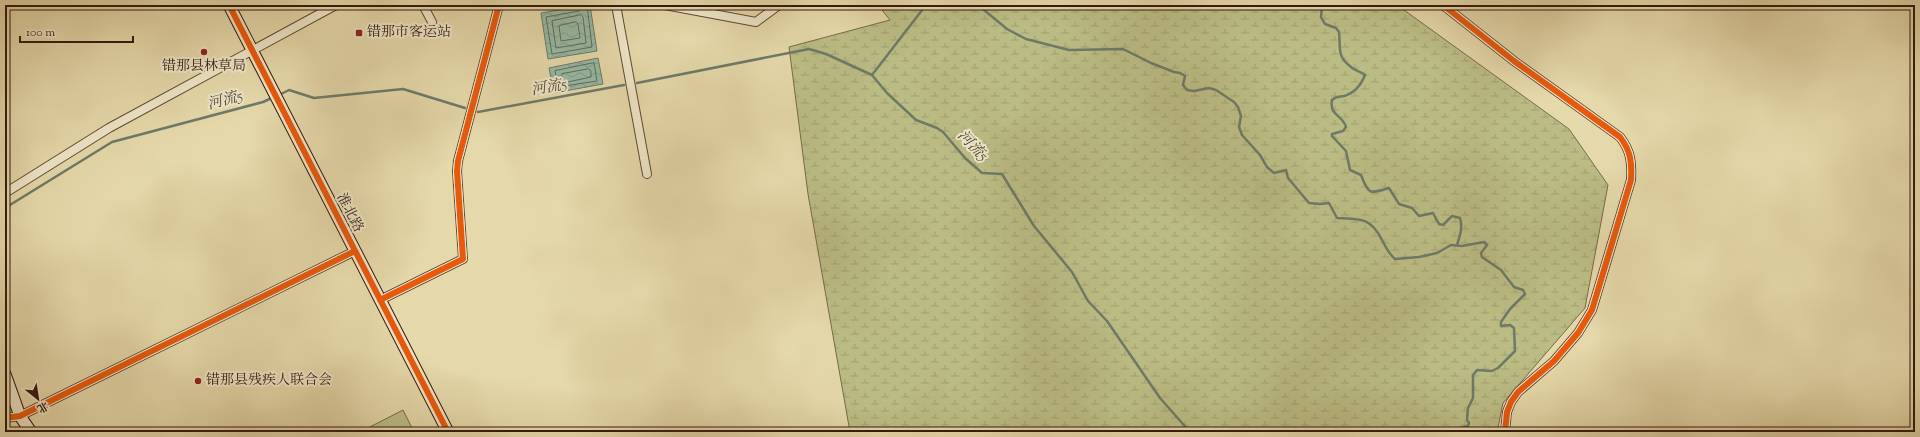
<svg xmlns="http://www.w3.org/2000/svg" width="1920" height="437" viewBox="0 0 1920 437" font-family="'Sorts Mill Goudy','Noto Serif SC',serif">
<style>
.wetland{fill:url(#wetland-marsh);stroke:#776a49}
.park{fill:#bbbc84;stroke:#776a49}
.water{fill:url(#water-waves);stroke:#6e7a69}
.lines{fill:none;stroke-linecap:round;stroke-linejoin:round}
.shore{stroke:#646a5a;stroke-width:1}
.stream{stroke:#6e7a69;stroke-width:2.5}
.street-casing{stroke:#604935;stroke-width:10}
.secondary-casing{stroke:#33190e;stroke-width:13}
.street{stroke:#eee6c8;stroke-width:8}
.secondary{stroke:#eee6c8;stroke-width:11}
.cycleway-casing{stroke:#eee6c8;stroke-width:8}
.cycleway{stroke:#e8590c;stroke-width:6}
.poi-dot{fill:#8f2418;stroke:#eee6c8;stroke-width:1.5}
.labels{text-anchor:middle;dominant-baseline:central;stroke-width:4;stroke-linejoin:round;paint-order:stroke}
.poi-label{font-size:14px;fill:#33190e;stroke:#eee6c8;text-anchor:start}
.street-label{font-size:14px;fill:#33190e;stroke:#eee6c8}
.water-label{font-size:15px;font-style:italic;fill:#51493c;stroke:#eee6c8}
</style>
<defs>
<pattern id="wetland-marsh" width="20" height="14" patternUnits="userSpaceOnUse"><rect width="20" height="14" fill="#bbbc84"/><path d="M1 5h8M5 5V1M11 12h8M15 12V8" fill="none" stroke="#a1a171"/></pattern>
<pattern id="water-waves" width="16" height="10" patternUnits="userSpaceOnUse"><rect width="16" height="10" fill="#96baa6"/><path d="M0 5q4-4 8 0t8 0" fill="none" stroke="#829f8e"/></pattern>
</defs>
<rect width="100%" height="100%" fill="#e5d8aa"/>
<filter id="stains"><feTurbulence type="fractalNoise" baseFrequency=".005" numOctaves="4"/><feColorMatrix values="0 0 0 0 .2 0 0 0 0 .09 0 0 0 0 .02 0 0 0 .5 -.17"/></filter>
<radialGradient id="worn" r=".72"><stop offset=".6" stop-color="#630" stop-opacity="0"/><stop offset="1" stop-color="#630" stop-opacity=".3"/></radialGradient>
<!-- wetland -->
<path class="wetland" d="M878,5H1397L1569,129L1608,185L1585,308L1503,403L1497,432H850L808,194L789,47L890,20Z"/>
<!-- park -->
<path class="park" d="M403,410L414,432H363L362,431Z"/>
<!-- water -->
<path class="water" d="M590,5L597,51L548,59L541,13Z
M598,58L603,84L554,93L549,68Z"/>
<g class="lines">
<!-- shore -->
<path class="shore" d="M582,5L579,11L546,17L552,54L592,47L587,5
M581,15L583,17L586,43L556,48L552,21Z
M576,22L578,24L580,38L561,41L559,26Z
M594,63L597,81L558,87L555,71Z
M589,69L591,71V77L563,83L561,81L562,74Z"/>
<!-- stream -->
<path class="stream" d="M978,5L1007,29L1026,39L1069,50L1123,49L1151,63L1174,72L1180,73L1185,76L1183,85L1187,90L1194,91L1209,88L1216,90L1234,102L1238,107L1241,116L1239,127L1242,135L1260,155L1267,167L1274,173L1286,170L1288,178L1309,203L1320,204L1329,203L1337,218C1360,219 1371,217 1382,240C1386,248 1389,254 1395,259L1419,257L1437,253L1451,245L1462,246L1484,242L1487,245L1481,253L1482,257L1501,270L1514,287L1523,290L1525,294L1510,309L1501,322V326L1510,325L1514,328L1515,351L1498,368L1492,371L1477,370L1473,375V398L1468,408L1467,420L1469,423L1468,426L1460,428L1461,432
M1322,5L1321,17L1325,24L1336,28L1339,32C1341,47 1336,56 1351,67C1355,71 1360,71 1365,75C1361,85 1355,93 1344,96C1339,97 1336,96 1332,100C1329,116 1343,115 1346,127L1343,131L1332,134V136L1346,151L1350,170L1361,175C1369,195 1369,194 1389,188L1399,204L1412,208L1419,216L1433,213L1439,224L1443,225L1452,216L1460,218C1463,228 1460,235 1457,245
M872,75L926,5
M637,83L809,49L826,54L872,75L887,93L916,120L937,128L943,132L965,158L982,173L1002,174L1034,226L1072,272L1088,301L1107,321L1160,398L1190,432
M279,95L289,90L314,98L403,89L465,108
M478,112L624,85
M5,208L112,142L263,102L274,97
M5,428L10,432"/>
<!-- street casing -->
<g class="street-casing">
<path id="street" d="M423,5L432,22
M616,5L647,174
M665,5L756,22L779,5
M1443,5L1514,61L1620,137C1631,151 1632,163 1631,180L1592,310L1578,333L1554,361L1518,392L1511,402L1507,412L1505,432
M5,193L109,128L336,5
M380,300L463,259L457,171L458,161L499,5
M5,418L20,416L355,251"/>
</g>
<!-- secondary casing -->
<g class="secondary-casing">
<path id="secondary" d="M229,5L448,432
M5,374L20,416L31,432"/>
</g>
<!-- street -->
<use href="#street" class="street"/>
<!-- secondary -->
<use href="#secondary" class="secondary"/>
<!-- cycleway casing -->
<g class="cycleway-casing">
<path id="cycleway" d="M229,5L448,432
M1443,5L1514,61L1620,137C1631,151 1632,163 1631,180L1592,310L1578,333L1554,361L1518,392L1511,402L1507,412L1505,432
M380,300L463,259L457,171L458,161L499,5
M5,418L20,416L355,251"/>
</g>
<!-- cycleway -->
<use href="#cycleway" class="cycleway"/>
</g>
<!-- markers -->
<g class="poi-dot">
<rect x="355" y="29" width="8" height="8" rx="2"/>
<circle cx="204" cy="52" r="4"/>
<circle cx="198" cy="381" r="4"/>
</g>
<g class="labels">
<!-- poi labels -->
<g class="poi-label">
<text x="367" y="33">错那市客运站</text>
<text x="204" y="67" text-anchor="middle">错那县林草局</text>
<text x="206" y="381">错那县残疾人联合会</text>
</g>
<!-- street labels -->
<g class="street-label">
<text transform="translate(349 213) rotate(63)">淮北路</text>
</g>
<!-- water labels -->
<g class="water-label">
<text transform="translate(549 88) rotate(-10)">河流5</text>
<text transform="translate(225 101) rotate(-15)">河流5</text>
<text transform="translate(972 146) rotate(46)">河流5</text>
</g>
</g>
<!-- margin -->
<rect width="1920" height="437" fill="none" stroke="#e5d8aa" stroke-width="20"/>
<rect x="6" y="6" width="1908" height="425" fill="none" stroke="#33190e" stroke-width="2"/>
<rect x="10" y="10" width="1900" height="417" fill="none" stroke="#33190e"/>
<!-- north arrow -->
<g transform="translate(38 399) rotate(150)" stroke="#eee6c8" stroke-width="3" paint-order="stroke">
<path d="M0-3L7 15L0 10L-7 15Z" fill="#33190e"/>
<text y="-6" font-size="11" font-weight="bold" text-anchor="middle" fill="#33190e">北</text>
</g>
<!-- scale -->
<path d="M20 36v6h113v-6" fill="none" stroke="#33190e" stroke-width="2"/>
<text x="26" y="36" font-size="12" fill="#33190e" stroke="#eee6c8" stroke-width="3" paint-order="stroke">100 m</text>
<rect width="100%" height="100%" filter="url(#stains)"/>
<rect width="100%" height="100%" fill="url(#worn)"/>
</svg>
